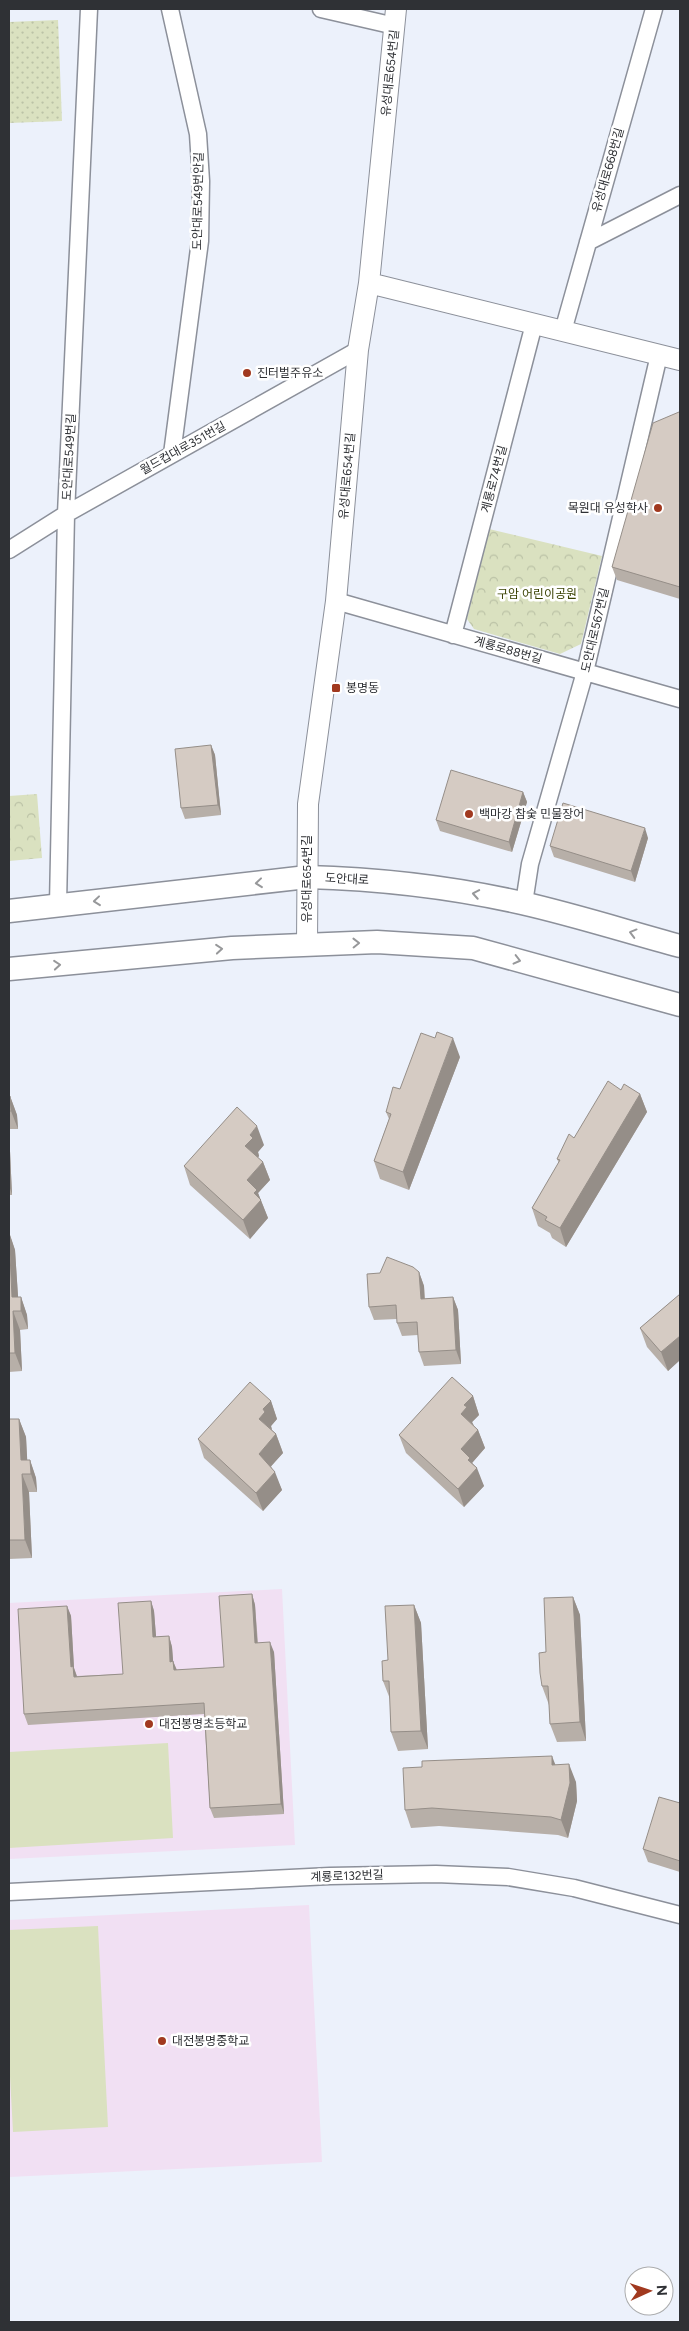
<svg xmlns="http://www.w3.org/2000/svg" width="689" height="2331" viewBox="0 0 689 2331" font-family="Figtree,'Noto Sans KR',sans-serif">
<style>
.education{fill:#f1e0f3}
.grass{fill:url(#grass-dots)}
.park{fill:url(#park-crowns)}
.pitch{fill:#dae1c0}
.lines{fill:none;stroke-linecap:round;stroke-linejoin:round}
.minor-casing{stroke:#8c909a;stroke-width:19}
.tertiary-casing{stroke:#8c909a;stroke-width:22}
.secondary-casing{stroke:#8c909a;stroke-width:25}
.minor{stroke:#fff;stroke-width:16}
.tertiary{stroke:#fff;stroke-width:20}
.secondary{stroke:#fff;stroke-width:22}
.wall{fill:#b7afa8}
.shaded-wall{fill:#958e88}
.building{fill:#d5cbc3;stroke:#958e88}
.oneway{stroke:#97989a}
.poi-dot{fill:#a1391f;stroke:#fff;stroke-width:2}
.labels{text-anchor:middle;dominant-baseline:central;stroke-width:5;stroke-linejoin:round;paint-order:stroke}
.street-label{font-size:12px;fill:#2f3135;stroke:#fff}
.poi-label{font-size:12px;fill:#2f3135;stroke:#fff;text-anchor:start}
.park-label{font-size:12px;fill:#394100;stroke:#fff}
</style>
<defs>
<pattern id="grass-dots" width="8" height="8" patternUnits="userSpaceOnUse" patternTransform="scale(1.25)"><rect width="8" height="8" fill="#dae1c0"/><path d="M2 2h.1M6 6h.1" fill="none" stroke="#bbc2a6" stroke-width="1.8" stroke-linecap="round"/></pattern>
<pattern id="park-crowns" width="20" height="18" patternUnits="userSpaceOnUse" patternTransform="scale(1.25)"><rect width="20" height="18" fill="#dae1c0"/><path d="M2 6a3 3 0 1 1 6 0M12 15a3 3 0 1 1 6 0" fill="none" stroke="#bbc2a6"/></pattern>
</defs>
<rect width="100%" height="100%" fill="#ecf1fb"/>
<!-- education -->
<path class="education" d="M282,1589L295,1845L9,1859V1603Z
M309,1905L322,2162L9,2177V1920Z"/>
<!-- grass -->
<path class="grass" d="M58,20L62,121L9,123V22Z"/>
<!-- park -->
<path class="park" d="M489,529L602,556L581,644L560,654L474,629L467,619Z
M37,794L42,858L9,861V796Z"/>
<!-- pitch -->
<path class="pitch" d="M168,1743L173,1838L9,1848V1752Z
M98,1926L108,2127L13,2132L9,2058V1930Z"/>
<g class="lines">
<!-- minor casing -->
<g class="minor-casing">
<path id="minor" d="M170,9L198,134L201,181L200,241L172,454
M321,9L395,26
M588,242L680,195
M563,331L654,9
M9,550L66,514L358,350
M336,601L680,699
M453,635L534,324
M524,903L530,864L585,672L659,355
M58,905L66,514L89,9
M9,1892L330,1876L436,1874L508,1877L574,1888L680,1915"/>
</g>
<!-- tertiary casing -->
<g class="tertiary-casing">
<path id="tertiary" d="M369,283L680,360
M307,944L308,804L336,601L358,350L369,283L396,9"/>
</g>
<!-- secondary casing -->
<g class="secondary-casing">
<path id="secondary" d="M9,911L307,877C380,879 451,887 522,903C575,915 628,932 680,946
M9,969L232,948L377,942L473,948L680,1005"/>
</g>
<!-- minor -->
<use href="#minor" class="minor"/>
<!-- tertiary -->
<use href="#tertiary" class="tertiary"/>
<!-- secondary -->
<use href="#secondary" class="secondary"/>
</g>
<!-- wall -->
<path class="wall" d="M680,412V599L617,580L612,567Z
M211,745L215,755L221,815L185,819L181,808Z
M523,792L527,802L512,852L440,831L436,820Z
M648,838L635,882L554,857L550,846Z
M460,1057L409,1190L380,1179L374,1161L389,1119L386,1112L400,1089Z
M621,1090L640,1094L647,1112L566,1247L552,1238L550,1233L538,1226L532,1208L559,1163L557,1159L574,1138Z
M10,1096L17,1115L18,1129H9L12,1195H9V1097Z
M264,1145L258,1152L259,1156L258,1158L263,1162L270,1180L258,1193L268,1218L250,1239L190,1185L184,1166Z
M9,1232L15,1250L18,1297H21L27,1315L28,1329L20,1330L22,1371L9,1372Z
M419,1272L424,1286L425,1299L453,1297L458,1310L461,1364L424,1366L419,1352L418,1335L402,1336L397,1323V1319L374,1320L369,1307Z
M680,1294V1360L668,1371L647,1347L640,1328Z
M473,1396L479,1415L472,1422L474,1426L478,1430L485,1448L472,1463L484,1486L464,1507L406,1453L399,1435Z
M271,1401L277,1419L271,1426L272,1430L276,1434L283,1453L271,1466L282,1490L263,1511L204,1458L198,1439Z
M9,1419H19L26,1437L27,1460H30L36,1478L37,1492H29L32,1558L9,1559Z
M252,1594L255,1605L258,1643L274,1652L284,1814L214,1818L210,1808L204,1714L28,1725L24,1714L67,1606L71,1616L74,1668L77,1676L123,1674L151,1601L154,1611L156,1637L169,1636L172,1647L173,1661L177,1670L224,1667Z
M573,1597L580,1615L586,1741L557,1742L550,1724L549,1705L542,1686L546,1652Z
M414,1605L421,1623L428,1749L398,1751L391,1732L390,1699L383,1681L388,1660Z
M555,1765L576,1782L577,1801L568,1838L558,1835L439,1826L411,1828L405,1810Z
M680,1803V1872L648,1862L643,1849Z"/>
<!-- shaded-wall -->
<path class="shaded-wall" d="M211,745L215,755L221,815L218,805Z
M523,792L527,802L512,852L509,842Z
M645,828L648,838L635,882L631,871Z
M453,1038L460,1057L409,1190L403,1172Z
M640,1094L647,1112L566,1247L560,1228Z
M10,1096L17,1115L18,1129L11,1111Z
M257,1126L264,1145L258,1152L259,1156L252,1164L245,1146L250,1135Z
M9,1129L12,1195L9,1185Z
M263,1162L270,1180L258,1193L268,1218L250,1239L243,1220L247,1180Z
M9,1232L15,1250L19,1311L12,1297Z
M419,1272L424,1286L425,1312L421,1299Z
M21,1297L27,1315L28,1329L21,1311Z
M453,1297L458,1310L461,1364L456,1350Z
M13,1311L20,1330L22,1371L15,1353Z
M680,1336V1360L668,1371L661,1352Z
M473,1396L479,1415L472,1422L474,1426L461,1414L464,1405Z
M271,1401L277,1419L271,1426L272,1430L259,1419L263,1409Z
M19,1419L26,1437L28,1474L21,1460Z
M478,1430L485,1448L472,1463L477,1468L484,1486L464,1507L458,1489L461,1449Z
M276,1434L283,1453L266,1472L259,1454Z
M30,1460L36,1478L37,1492L31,1474Z
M275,1472L282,1490L263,1511L256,1493Z
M22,1474L29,1492L32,1558L25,1540Z
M252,1594L255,1605L258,1653L255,1643Z
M573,1597L580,1615L586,1741L580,1722Z
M151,1601L154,1611L157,1648L153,1637Z
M414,1605L421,1623L428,1749L421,1731Z
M67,1606L71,1616L74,1668L77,1677L78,1687L71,1667Z
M169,1636L172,1647L174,1672L170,1662Z
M270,1642L274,1652L284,1814L281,1804Z
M173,1661L177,1671L174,1670Z
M552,1756L559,1774L552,1765Z
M569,1764L576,1782L577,1801L568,1838L561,1820Z"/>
<!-- building -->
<path class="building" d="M679,412H680V587L612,567L653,423Z
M211,745L218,805L181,808L175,749Z
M451,770L523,792L509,842L436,820Z
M563,803L645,828L631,871L550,846Z
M437,1032L453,1038L403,1172L374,1161L391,1114L386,1112L393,1087L400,1089L421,1033L435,1038Z
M608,1081L621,1090L624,1084L640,1094L560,1228L545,1220L547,1217L532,1208L560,1160L557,1159L569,1134L574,1138Z
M10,1096L11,1111H9V1097Z
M237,1107L257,1126L250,1135L253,1138L245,1146L263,1162L247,1180L257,1190L254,1193L261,1200L243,1220L184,1166Z
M9,1233L12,1297H21V1311H13L15,1353H9Z
M387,1257L413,1267L419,1272L421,1299L453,1297L456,1350L419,1352L417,1322L397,1323L396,1305L369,1307L367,1274L380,1273Z
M680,1294V1336L661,1352L640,1328Z
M452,1377L473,1396L464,1405L467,1407L461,1414L478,1430L461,1449L470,1458L468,1460L477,1468L458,1489L399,1435Z
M250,1382L271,1401L263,1409L265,1412L259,1419L276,1434L259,1454L275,1472L256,1493L198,1439Z
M9,1419H19L21,1460H30L31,1474H22L25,1540H9Z
M252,1594L255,1643L270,1642L281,1804L210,1808L204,1703L24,1714L18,1609L67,1606L71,1667L73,1666L74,1677L123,1674L118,1603L151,1601L153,1637L169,1636L170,1662L173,1661L174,1670L224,1667L219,1596Z
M573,1597L580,1722L550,1724L548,1686H542L540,1673L539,1653L546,1652L544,1598Z
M414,1605L421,1731L391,1732L389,1681H383L382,1661L388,1660L385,1606Z
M552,1756V1765L569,1764L570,1783L561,1820L551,1817L432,1808L405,1810L403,1768L422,1767V1761Z
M659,1797L680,1803V1861L643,1849Z"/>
<!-- one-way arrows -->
<defs><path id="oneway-chevron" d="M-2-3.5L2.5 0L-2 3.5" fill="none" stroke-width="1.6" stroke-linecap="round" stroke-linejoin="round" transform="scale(1.25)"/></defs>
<g class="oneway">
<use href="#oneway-chevron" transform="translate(259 883) rotate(174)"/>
<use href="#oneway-chevron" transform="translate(476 894) rotate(-170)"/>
<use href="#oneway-chevron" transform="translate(97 901) rotate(174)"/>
<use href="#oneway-chevron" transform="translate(633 933) rotate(-165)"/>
<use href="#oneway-chevron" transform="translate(356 943) rotate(-1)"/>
<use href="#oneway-chevron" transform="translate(219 949) rotate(-5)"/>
<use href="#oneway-chevron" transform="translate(517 960) rotate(14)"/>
<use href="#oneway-chevron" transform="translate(57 965) rotate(-5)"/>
</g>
<!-- markers -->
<g class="poi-dot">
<circle cx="247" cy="373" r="5"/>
<circle cx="658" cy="508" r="5"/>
<rect x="331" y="683" width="10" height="10" rx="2.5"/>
<circle cx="469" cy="814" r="5"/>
<circle cx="149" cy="1724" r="5"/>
<circle cx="162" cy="2041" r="5"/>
</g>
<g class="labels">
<!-- street labels -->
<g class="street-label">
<text transform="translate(390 73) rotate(-84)">유성대로654번길</text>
<text transform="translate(608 170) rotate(-74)">유성대로668번길</text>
<text transform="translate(198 201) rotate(-89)">도안대로549번안길</text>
<text transform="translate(183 448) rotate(-29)">월드컵대로351번길</text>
<text transform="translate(69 457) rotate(-87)">도안대로549번길</text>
<text transform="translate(347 476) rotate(-85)">유성대로654번길</text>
<text transform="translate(494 479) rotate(-75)">계룡로74번길</text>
<text transform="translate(595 630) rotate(-77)">도안대로567번길</text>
<text transform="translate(508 650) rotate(16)">계룡로88번길</text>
<text transform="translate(307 879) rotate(-90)">유성대로654번길</text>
<text transform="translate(347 879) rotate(3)">도안대로</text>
<text transform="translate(347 1876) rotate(-2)">계룡로132번길</text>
</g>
<!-- poi labels -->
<g class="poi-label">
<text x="257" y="373">진터벌주유소</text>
<text x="648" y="508" text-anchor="end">목원대 유성학사</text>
<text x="346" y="688">봉명동</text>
<text x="479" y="814">백마강 참숯 민물장어</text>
<text x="159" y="1724">대전봉명초등학교</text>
<text x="172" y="2041">대전봉명중학교</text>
</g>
<!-- park labels -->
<g class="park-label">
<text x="537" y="594">구암 어린이공원</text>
</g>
</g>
<!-- border -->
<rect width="689" height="2331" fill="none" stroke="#2f3135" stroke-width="20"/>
<!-- north arrow -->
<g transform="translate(649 2291) rotate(87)"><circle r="24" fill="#ffffff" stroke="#acadae"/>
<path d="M0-4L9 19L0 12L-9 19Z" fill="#a1391f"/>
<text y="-8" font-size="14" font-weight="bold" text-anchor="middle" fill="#2f3135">N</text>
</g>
</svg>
